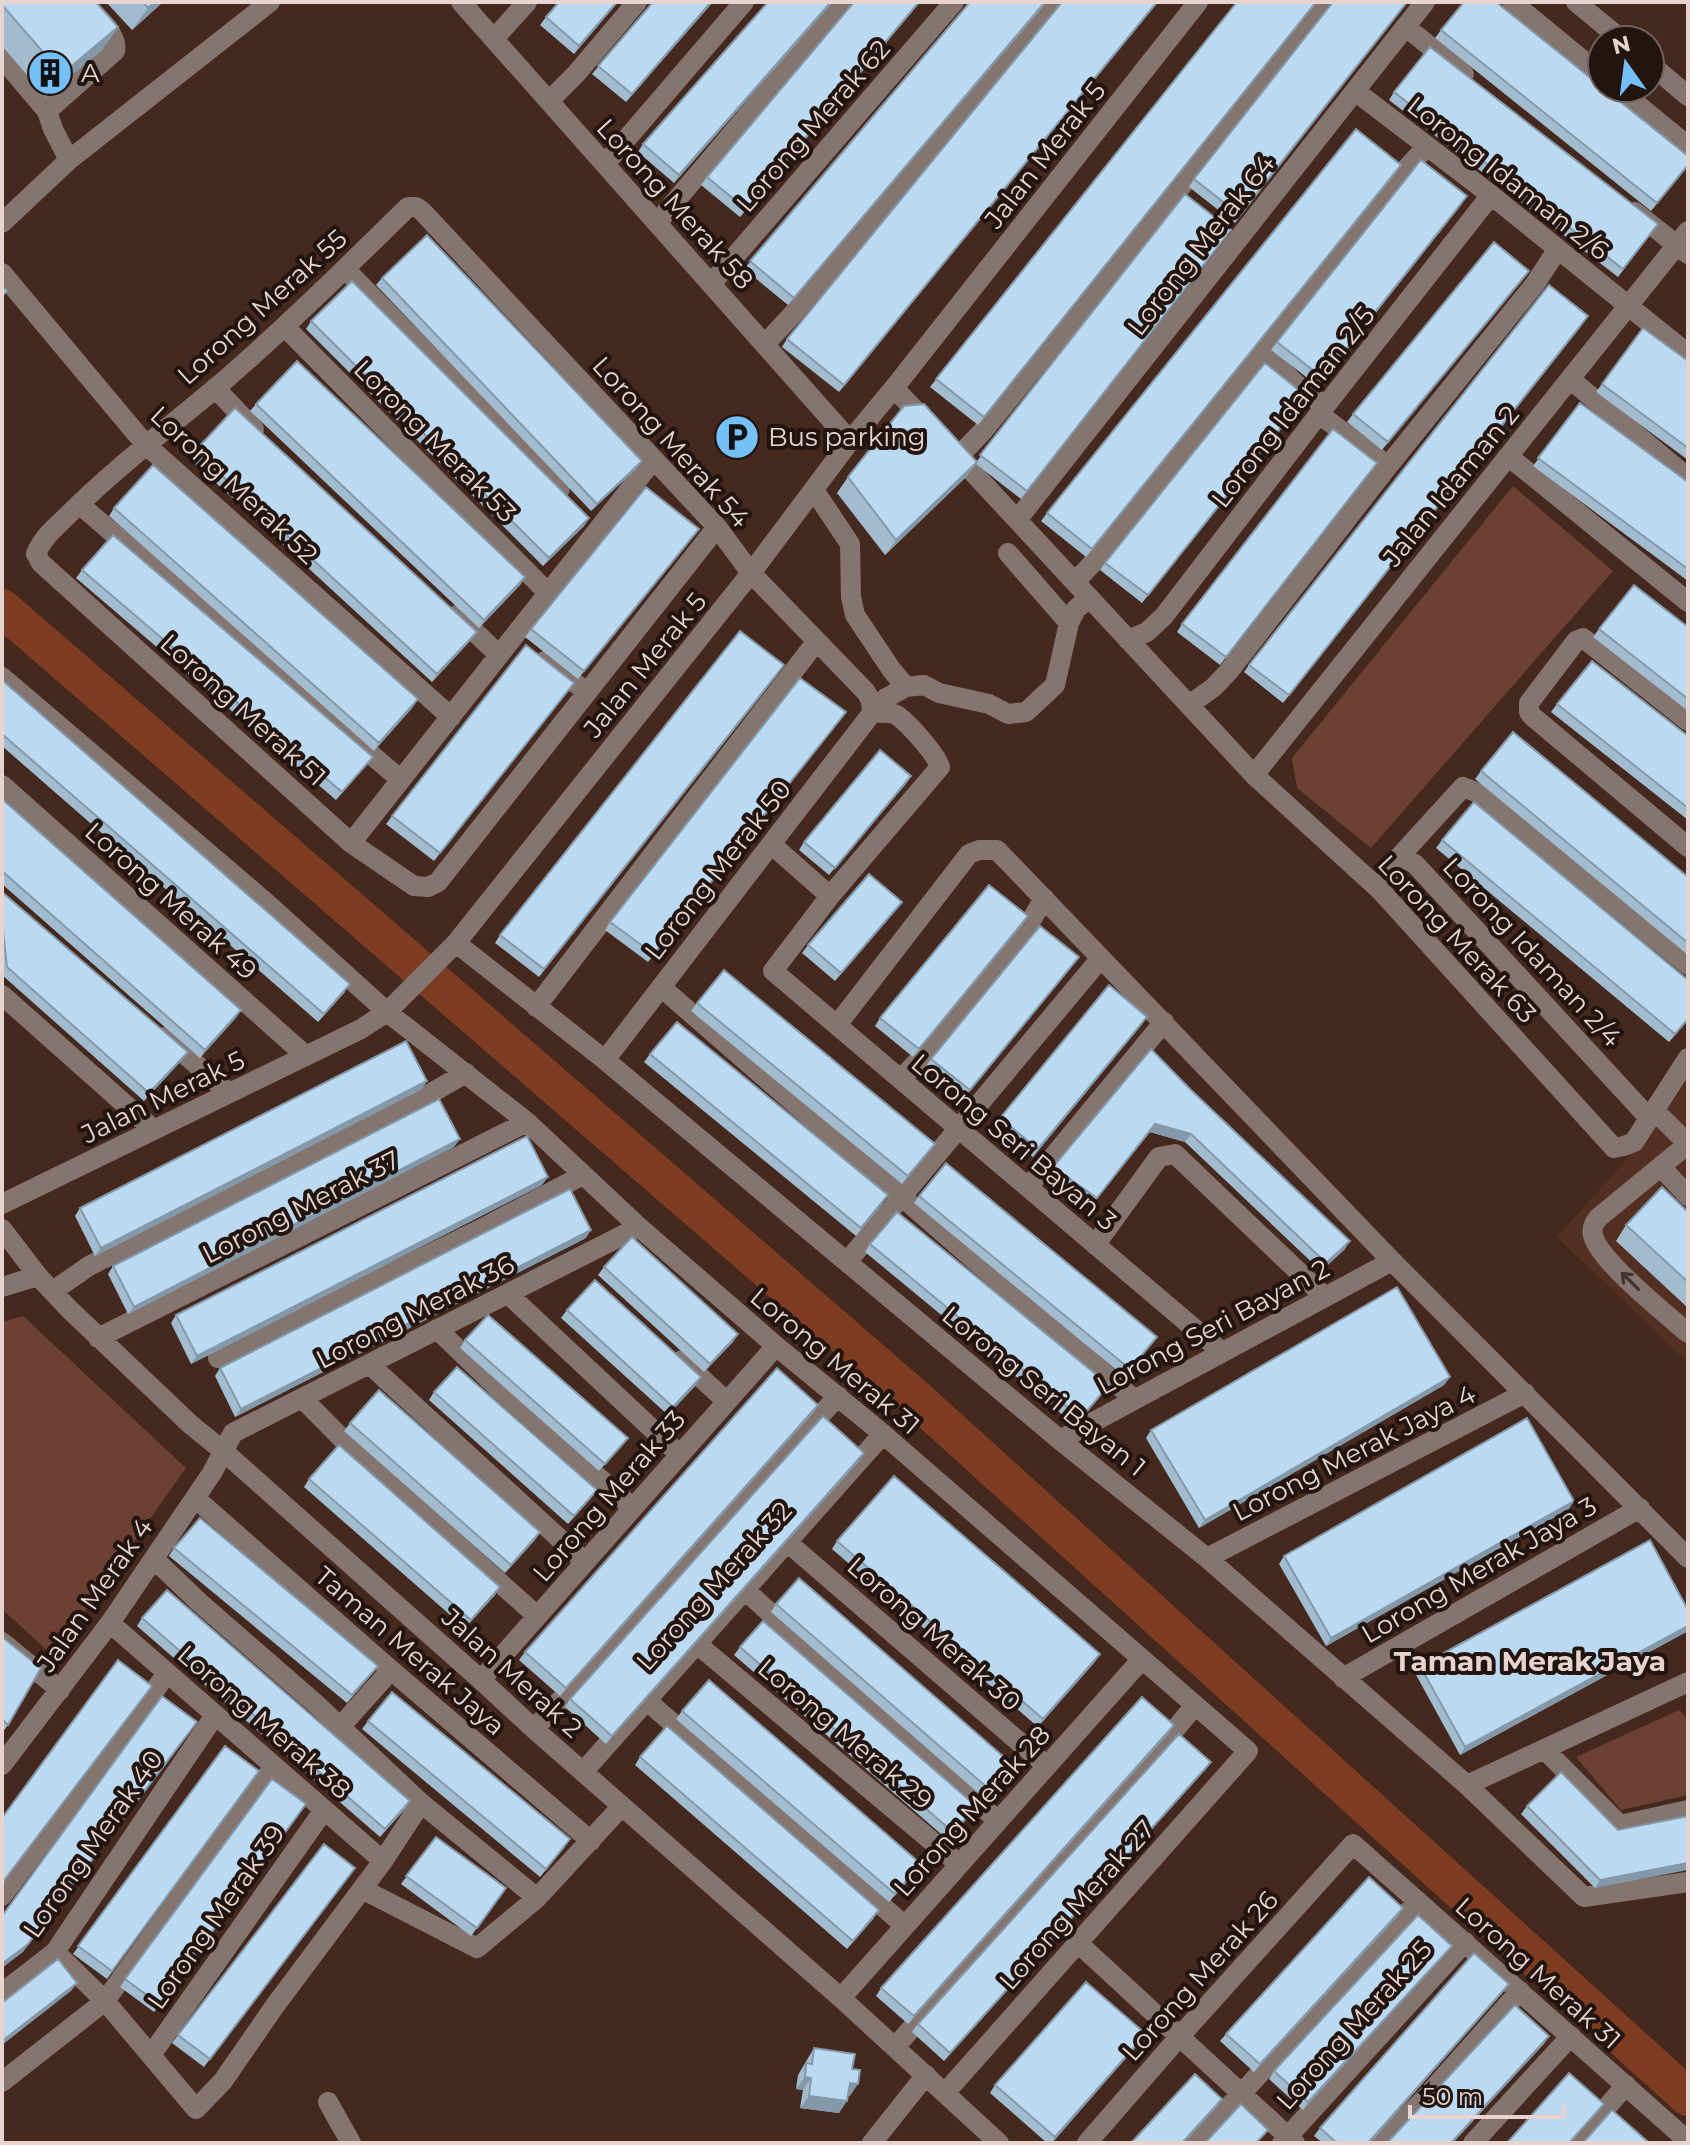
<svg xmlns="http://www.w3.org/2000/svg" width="1690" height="2145" viewBox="0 0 1690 2145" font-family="Montserrat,sans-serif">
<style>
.built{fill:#543023}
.green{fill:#6c4132}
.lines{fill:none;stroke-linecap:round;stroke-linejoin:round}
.river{stroke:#7e3d23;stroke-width:38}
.minor{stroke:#857570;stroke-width:20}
.wall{fill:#a1bbcf}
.shaded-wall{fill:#8398a9}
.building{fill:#bbd9f1;stroke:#8398a9;stroke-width:2}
.oneway{stroke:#40322e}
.labels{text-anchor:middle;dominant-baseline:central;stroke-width:8;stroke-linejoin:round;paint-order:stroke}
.poi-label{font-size:26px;fill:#e7d4ce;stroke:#221511;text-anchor:start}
.street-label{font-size:26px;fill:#e7d4ce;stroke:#221511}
.neighbourhood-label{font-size:28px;font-weight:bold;fill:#e7d4ce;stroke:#221511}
</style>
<rect width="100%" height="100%" fill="#45291e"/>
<!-- built -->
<path class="built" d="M1688,1080V1363L1557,1237L1652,1131Z"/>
<!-- green -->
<path class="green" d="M1513,486L1613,571L1371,848L1297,788L1292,758Z
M23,1316L186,1468L53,1656L2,1609V1322Z
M1679,1710L1688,1720V1795L1621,1810L1576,1757Z"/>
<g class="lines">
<!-- river -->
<path class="river" d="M2,608L911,1394L1688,2097"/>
<!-- minor -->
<path class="minor" d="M461,2L850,441
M1512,2L1602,76
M1576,2L1622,40
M1406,27L1464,74
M494,39L527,2
M2,58L47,111L53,129L69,160
M1650,64L1688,96
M1617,88L1688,146
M1355,91L1491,195L1688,354
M549,101L576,74L637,2
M47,111L115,51C119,34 94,15 83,2
M605,164L744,2
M1635,212L1688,254
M2,223L69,160L270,2
M657,223L843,2
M345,269L560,489
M2,273L145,444L451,717
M711,284L954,2
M285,327L548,593
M765,344L792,315L1058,2
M1262,351L1297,385L1325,406
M1570,379L1688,478
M215,388L254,429
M894,388L930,426
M1319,414L1388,466
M954,452L1254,775L1380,890L1614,1148L1624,1146L1634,1142L1688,1058
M1508,456L1688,602
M958,457L983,431L1177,192L1322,2
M814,490L850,544L851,597L855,615L891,669L906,687
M79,504L401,780
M1017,520L1425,2
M717,527L438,882L428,887L414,886L351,843L41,563L36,554C42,538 55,528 66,517C114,469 167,429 218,386C284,329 346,268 408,207H416L422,211L717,527L751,573L866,692L871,701L872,713
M1008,553L1069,623
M1075,582L1102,553L1397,179L1427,146
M457,615L499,655
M1128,640L1147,632L1164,616L1319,414L1491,195
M545,661L587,692
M2,677L262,899L387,1012L527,1122L639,1227L776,1346L883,1434L1248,1751L945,2093
M1189,705L1214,687L1229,671L1388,466L1535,284L1557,250
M872,713C881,713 891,711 898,716C909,724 936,754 940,767L830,896L773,971L1222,1352
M1688,721L1583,638L1576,641L1529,703V712L1532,716L1688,847
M1254,775L1688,231
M2,785L306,1056
M351,843L653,460
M771,844L830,896
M1400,856L1415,864L1649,1118
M1380,890L1400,856L1463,787L1478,793L1688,965
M456,943L605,1060L1060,1440L1207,1558L1467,1785L1584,1897L1688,1882
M661,987L1134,1399
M2,995L154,1130
M536,1007L816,642
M837,1025L969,854L979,850H997L1392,1261L1688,1558
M165,1037L229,1093
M605,1060L872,713L886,698L906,687L924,685L939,693L989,704L1008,714L1026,712L1055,685L1069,623L1076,609L1089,598
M901,1079L919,1060L1032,919L1044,898
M1654,1110L1688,1144
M1688,1144L1598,1218C1594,1223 1591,1228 1593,1235C1598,1260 1667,1315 1688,1333
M1661,1167L1688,1196
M1028,1187L1164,1022
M2,1204L361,1029L387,1012L456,943L751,573L850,441L894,388L1198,2
M2,1229L38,1276L69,1309L190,1424L222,1450L481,1680L534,1729L841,1998L999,2143
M1095,1245L1159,1157L1175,1154L1325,1297
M847,1262L1101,958
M2,1287L38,1276
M53,1291L89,1266L433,1092L466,1073
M508,1294L680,1455
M437,1329L499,1389L633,1508
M98,1338L527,1122
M218,1358L483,1228L583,1175
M682,1360L726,1401
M369,1364L585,1562
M302,1398L355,1452L537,1616
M1060,1440L1392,1261
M195,1498L391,1670L591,1841
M787,1542L1047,1766
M1207,1558L1525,1393
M154,1559L200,1603L316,1704L421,1803L537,1898
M745,1590L998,1821
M110,1623L383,1861
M2,1642L60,1690
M697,1644L959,1864
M1343,1678L1640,1508
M481,1680L776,1346
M646,1700L905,1926
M340,1727L391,1670
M534,1729L838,1396
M1544,1749L1620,1825L1688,1810
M2,1765L110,1623L212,1473L233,1433L639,1227
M583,1772L883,1434
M1467,1785L1688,1682
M362,1889L477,1948L537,1898L622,1806
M2,1896L131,1724L167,1673
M1078,1943L1295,2143
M55,1952L105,2001L196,2109L223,2081L274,2007L383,1861L421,1803
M2,1993L55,1952L215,1715
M841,1998L1142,1659
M895,2047L1160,1748L1195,1705
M151,2055L324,1810
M2,2082L105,2001L274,1766
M328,2102L351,2143
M872,2143L926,2075
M1087,2143L1180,2036L1353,1844L1688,2141
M1193,2143L1242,2093L1418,1901
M1282,2143L1465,1942
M1381,2143L1427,2096L1520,1991
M1473,2143L1571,2036
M1576,2143L1626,2085"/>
</g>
<!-- wall -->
<path class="wall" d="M2,2L118,27L102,50L46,97L2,46Z
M106,2H163L132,30Z
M618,2L574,54L540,25L546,17Z
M653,2H713L626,102L592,74Z
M768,2H833L674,183L638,152L643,144Z
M920,2L740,217L701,185L707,177Z
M970,2H1047L788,305L744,269Z
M1158,2L839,392L782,347L787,339Z
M1237,2H1317L978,425L930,387Z
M1408,2L1235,223L1189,187L1194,179Z
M1441,30L1688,166L1651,211L1435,38Z
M1394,92L1658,224L1618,277L1389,100Z
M1401,165L1086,557L1041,521L1047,513Z
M1185,194L1231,230L1021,499L976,464L966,477L885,555L837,493L848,477L977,461Z
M1462,204L1318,386L1271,350L1277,342Z
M1529,271L1382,450L1347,422L1353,414Z
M382,278L637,468L591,511L376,285Z
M311,321L589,518L584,526L543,566L306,329Z
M1583,324L1283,703L1244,672L1249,665Z
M1643,328L1688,361V460L1596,392Z
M1580,403L1688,482V581L1533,466Z
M256,404L525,577L520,585L479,628L250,411Z
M1301,404L1142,603L1100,570L1105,563Z
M195,451L471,640L432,682L190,459Z
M1377,463L1220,665L1177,632L1182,624Z
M114,508L413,707L374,751L109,516Z
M699,529L578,679L525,637L531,629Z
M82,570L373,757L336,800L76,578Z
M1688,627V711L1593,637L1599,629Z
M779,673L539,977L495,943L500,935Z
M2,680L345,992L318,1022L2,746Z
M574,683L434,861L386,824L392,816Z
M1557,704L1688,736V820L1551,712Z
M840,720L648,962L605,930L610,922Z
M1481,771L1688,877V955L1475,779Z
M911,776L829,875L799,850L804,842Z
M2,799L241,1010L200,1058L2,884Z
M1442,840L1688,1020L1669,1042L1436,848Z
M2,892L182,1060L144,1101L2,975Z
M902,902L835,981L802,953L808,945Z
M1023,924L913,1057L875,1026L880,1018Z
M1079,957L964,1098L926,1066L931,1059Z
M697,1003L935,1144L902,1184L691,1011Z
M1142,1024L1033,1157L994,1126L1000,1118Z
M650,1054L883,1203L856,1236L644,1062Z
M422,1089L95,1256L75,1216L80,1208Z
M1190,1089L1345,1249L1321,1271L1185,1142L1150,1132L1091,1206L1048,1175L1053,1167Z
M454,1147L128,1314L108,1274L113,1266Z
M542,1185L191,1364L171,1323L176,1315Z
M919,1196L1157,1337L1125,1377L914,1203Z
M1688,1212V1308L1616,1241L1626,1225Z
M586,1238L235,1417L215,1376L220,1368Z
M870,1244L1109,1385L1076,1426L865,1252Z
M604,1267L733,1342L704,1372L598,1275Z
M567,1310L701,1377L696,1385L668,1415L561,1318Z
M465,1340L628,1438L599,1471L460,1348Z
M1450,1377L1444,1385L1199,1528L1146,1438L1151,1430Z
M434,1392L591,1498L568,1524L429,1400Z
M818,1405L813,1413L560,1696L519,1660L525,1652Z
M350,1423L535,1540L505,1573L344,1431Z
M864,1453L859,1461L606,1744L565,1707L570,1699Z
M309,1479L495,1595L465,1628L304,1487Z
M1569,1509L1326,1646L1279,1564L1284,1556Z
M837,1541L1100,1654L1038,1727L832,1549Z
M174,1548L372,1674L347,1703L169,1556Z
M776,1604L1012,1764L1007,1772L984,1798L771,1612Z
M1688,1610V1631L1460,1755L1415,1673L1420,1666Z
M142,1618L410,1801L405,1809L380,1837L137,1626Z
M2,1637L8,1725L2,1733Z
M740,1647L976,1806L948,1840L734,1655Z
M682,1711L916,1872L889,1902L676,1719Z
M368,1721L565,1847L540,1877L362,1729Z
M1174,1725L1169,1733L908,2024L876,1996L881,1988Z
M225,1746L259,1771L107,1979L73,1954Z
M640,1757L874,1918L847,1949L635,1765Z
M1211,1762L1205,1770L944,2061L912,2032L918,2024Z
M272,1779L306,1804L154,2012L120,1987Z
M1527,1806L1618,1830L1688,1816L1595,1888L1521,1814Z
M436,1837L506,1888L471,1936L401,1884Z
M324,1844L355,1868L204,2067L172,2043Z
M1398,1916L1254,2072L1220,2041L1226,2034Z
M1452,1946L1446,1953L1303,2110L1269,2079L1274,2071Z
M1509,1984L1503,1992L1370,2143H1323L1314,2136L1320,2128Z
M1140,2042L1052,2143H1047L990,2093L995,2085Z
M814,2048L850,2096H848L839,2113L800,2108L803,2090L796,2089L798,2075Z"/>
<!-- shaded-wall -->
<path class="shaded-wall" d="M154,2H163L132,30L148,8Z
M617,2H618L574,54L579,46Z
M711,2H713L626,102L632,94Z
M831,2H833L674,183L679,175Z
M919,2H920L740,217L746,209Z
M1045,2H1047L788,305L794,298Z
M1157,2H1158L839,392L844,385Z
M118,27L102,50L46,97L62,74Z
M1401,165L1396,173L1086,557L1092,549Z
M642,461L637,468L591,511L597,504Z
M977,462L966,477L885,555L896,540Z
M589,518L584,526L543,566L549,558Z
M699,529L693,537L578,679L584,671Z
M525,577L520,585L479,628L484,620Z
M477,632L471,640L432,682L437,674Z
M418,699L413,707L374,751L379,743Z
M911,776L906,784L829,875L835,868Z
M902,902L896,910L835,981L841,973Z
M1028,916L1023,924L913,1057L919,1049Z
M1079,957L1073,965L964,1098L970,1090Z
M241,1010L236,1018L200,1058L205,1050Z
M1147,1017L1142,1024L1033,1157L1038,1149Z
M188,1052L182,1060L144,1101L149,1093Z
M427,1081L422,1089L95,1256L101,1248Z
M1155,1124L1191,1134L1185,1142L1150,1132L1091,1206Z
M460,1139L454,1147L128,1314L134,1307Z
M548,1177L542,1185L191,1364L197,1356Z
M591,1230L586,1238L235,1417L241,1409Z
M1350,1241L1345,1249L1321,1271L1326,1263Z
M738,1334L733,1342L704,1372L710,1364Z
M701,1377L696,1385L668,1415L673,1407Z
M1450,1377L1444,1385L1199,1528L1205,1520Z
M818,1405L813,1413L560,1696L566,1688Z
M864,1453L859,1461L606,1744L612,1736Z
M1574,1501L1569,1509L1326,1646L1331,1638Z
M540,1532L535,1540L505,1573L511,1565Z
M500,1587L495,1595L465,1628L471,1620Z
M1688,1626V1631L1460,1755L1465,1747Z
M1100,1654L1095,1662L1038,1727L1043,1719Z
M1174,1725L1169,1733L908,2024L914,2016Z
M192,1730L23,1952L2,1968V1964Z
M1211,1762L1205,1770L944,2061L950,2053Z
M1688,1863V1870L1595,1888L1600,1880Z
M921,1864L916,1872L889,1902L895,1894Z
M1403,1908L1398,1916L1254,2072L1260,2064Z
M1452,1946L1446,1953L1303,2110L1308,2102Z
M77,1983L71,1991L2,2045V2041Z
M1509,1984L1503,1992L1370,2143H1368Z
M1146,2034L1140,2042L1051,2143L1055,2137Z
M1549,2036L1544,2044L1453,2143H1451Z
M805,2077L811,2078L803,2090L796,2089Z
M850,2083L858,2084L850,2096L841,2095Z
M809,2096L847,2101L839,2113L800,2108Z
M1222,2099L1217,2107L1184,2143H1182Z"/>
<!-- building -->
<path class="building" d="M2,2H96L118,27L62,74L2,5Z
M143,2H154L148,8Z
M559,2H617L579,46L546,17Z
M653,2H711L632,94L598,66Z
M768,2H831L679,175L643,144Z
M854,2H919L746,209L707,177Z
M970,2H1045L794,298L750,261Z
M1062,2H1157L844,385L787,339Z
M1237,2H1316L984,417L936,379Z
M1333,2H1407L1240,215L1194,179Z
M1464,2H1496L1688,156V165L1657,203L1441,30Z
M1430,47L1658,224L1623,269L1394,92Z
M1356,129L1401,165L1092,549L1047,513Z
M1421,160L1467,196L1323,378L1277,342Z
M1185,194L1231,230L1027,491L980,455Z
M427,235L642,461L597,504L382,278Z
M1494,242L1529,271L1388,442L1353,414Z
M352,281L589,518L549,558L311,321Z
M1549,285L1588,316L1289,695L1249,665Z
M2,286L7,291L2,296Z
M1643,328L1688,361V448L1602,384Z
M297,361L525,577L484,620L256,404Z
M1265,363L1306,396L1148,595L1105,563Z
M1580,403L1688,482V569L1538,458Z
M924,404L977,462L896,540L848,477L904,406Z
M235,408L477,632L437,674L195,451Z
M1333,429L1377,463L1226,657L1182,624Z
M153,465L418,699L379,743L114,508Z
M646,487L699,529L584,671L531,629Z
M113,535L373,757L342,792L82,570Z
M1634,585L1688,627V699L1599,629Z
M740,631L784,665L544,969L500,935Z
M526,645L574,683L440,853L392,816Z
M1592,661L1688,736V808L1557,704Z
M800,678L846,712L654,954L610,922Z
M2,680L350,984L324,1014L2,734Z
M1513,732L1688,877V943L1481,771Z
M880,750L911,776L835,868L804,842Z
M2,799L241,1010L205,1050L2,871Z
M1474,802L1688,980V1019L1675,1034L1442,840Z
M869,874L902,902L841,973L808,945Z
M989,885L1028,916L919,1049L880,1018Z
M2,892L188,1052L149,1093L7,967L2,921Z
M1040,926L1079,957L970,1090L931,1059Z
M724,970L935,1144L908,1176L697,1003Z
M1109,985L1147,1017L1038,1149L1000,1118Z
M677,1022L888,1195L861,1228L650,1054Z
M406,1041L427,1081L101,1248L80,1208Z
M1151,1049L1190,1089L1350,1241L1326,1263L1191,1134L1155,1124L1097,1198L1053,1167Z
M439,1099L460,1139L134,1307L113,1266Z
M527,1136L548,1177L197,1356L176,1315Z
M946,1163L1157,1337L1130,1369L919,1196Z
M1662,1187L1688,1212V1282L1626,1225Z
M570,1189L591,1230L241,1409L220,1368Z
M897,1212L1109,1385L1081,1418L870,1244Z
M632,1237L738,1334L710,1364L604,1267Z
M595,1280L701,1377L673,1407L567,1310Z
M1397,1287L1450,1377L1205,1520L1151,1430Z
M488,1315L628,1438L605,1464L465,1340Z
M457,1367L597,1490L574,1516L434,1392Z
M777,1368L818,1405L566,1688L525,1652Z
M379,1390L540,1532L511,1565L350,1423Z
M823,1416L864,1453L612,1736L570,1699Z
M1527,1418L1574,1501L1331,1638L1284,1556Z
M339,1445L500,1587L471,1620L309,1479Z
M894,1476L1100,1654L1043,1719L837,1541Z
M200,1518L378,1666L352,1695L174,1548Z
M1650,1540L1688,1610V1626L1465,1747L1420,1666Z
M799,1578L1012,1764L990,1790L776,1604Z
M167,1590L410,1801L385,1829L142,1618Z
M763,1621L976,1806L954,1833L740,1647Z
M2,1637L41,1668L8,1725L2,1719Z
M118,1660L152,1686L2,1883V1818Z
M709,1680L921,1864L895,1894L682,1711Z
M392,1692L570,1839L546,1869L368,1721Z
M162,1696L197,1722L28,1944L2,1964V1916Z
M1142,1697L1174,1725L914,2016L881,1988Z
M667,1726L879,1910L853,1941L640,1757Z
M1179,1734L1211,1762L950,2053L918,2024Z
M225,1746L259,1771L112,1971L78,1946Z
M1561,1772L1618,1830L1688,1816V1863L1600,1880L1527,1806Z
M272,1779L306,1804L159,2004L125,1979Z
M436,1837L506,1888L477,1928L406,1876Z
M324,1844L355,1868L210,2059L178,2035Z
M1369,1877L1403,1908L1260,2064L1226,2034Z
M1418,1915L1452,1946L1308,2102L1274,2071Z
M1474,1953L1509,1984L1368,2143H1337L1320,2128Z
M58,1959L77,1983L2,2041V2003Z
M1086,1982L1146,2034L1055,2137L995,2085Z
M1515,2005L1549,2036L1451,2143H1387Z
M814,2048L855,2054L852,2069L860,2070L858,2084L850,2083L847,2101L809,2096L811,2078L805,2077L806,2063L812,2064Z
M1569,2073L1604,2104L1569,2143H1507Z
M1195,2074L1222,2099L1182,2143H1131Z
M1241,2104L1268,2130L1256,2143H1205Z
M1612,2110L1647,2141L1645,2143H1583Z"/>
<!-- one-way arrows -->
<defs><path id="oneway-shaft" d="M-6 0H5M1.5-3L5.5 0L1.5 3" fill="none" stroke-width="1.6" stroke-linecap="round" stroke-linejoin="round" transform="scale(2)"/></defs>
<use class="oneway" href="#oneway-shaft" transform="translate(1630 1281) rotate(-135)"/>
<!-- icons -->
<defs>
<g id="building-disc" transform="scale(2.3)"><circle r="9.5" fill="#75c0f6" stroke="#221511"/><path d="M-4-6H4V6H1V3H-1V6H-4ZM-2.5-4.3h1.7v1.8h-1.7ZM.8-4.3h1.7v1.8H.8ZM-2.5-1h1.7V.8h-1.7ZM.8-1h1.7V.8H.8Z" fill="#111"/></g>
<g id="parking-disc" transform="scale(2.3)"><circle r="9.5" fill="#75c0f6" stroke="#221511"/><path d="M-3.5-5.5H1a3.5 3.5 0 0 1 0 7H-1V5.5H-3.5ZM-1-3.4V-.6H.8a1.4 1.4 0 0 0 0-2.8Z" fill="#111"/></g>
</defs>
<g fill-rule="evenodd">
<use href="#building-disc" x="50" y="73"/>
<use href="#parking-disc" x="737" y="437"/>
</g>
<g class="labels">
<!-- poi labels -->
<g class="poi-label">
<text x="81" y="73">A</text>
<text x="768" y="437">Bus parking</text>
</g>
<!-- street labels -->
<g class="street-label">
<text transform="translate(813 126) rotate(-49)">Lorong Merak 62</text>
<text transform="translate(1045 155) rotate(-52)">Jalan Merak 5</text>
<text transform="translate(1508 178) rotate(38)">Lorong Idaman 2/6</text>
<text transform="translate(675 204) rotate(48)">Lorong Merak 58</text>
<text transform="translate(1201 245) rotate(-52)">Lorong Merak 64</text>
<text transform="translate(262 307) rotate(-42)">Lorong Merak 55</text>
<text transform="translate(1293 407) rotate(-52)">Lorong Idaman 2/5</text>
<text transform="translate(435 441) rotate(45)">Lorong Merak 53</text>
<text transform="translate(671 442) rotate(48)">Lorong Merak 54</text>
<text transform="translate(234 485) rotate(43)">Lorong Merak 52</text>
<text transform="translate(1451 486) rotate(-51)">Jalan Idaman 2</text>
<text transform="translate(645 665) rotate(-51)">Jalan Merak 5</text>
<text transform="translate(243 710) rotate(42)">Lorong Merak 51</text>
<text transform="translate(718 870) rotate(-52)">Lorong Merak 50</text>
<text transform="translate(171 901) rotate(42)">Lorong Merak 49</text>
<text transform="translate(1457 939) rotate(47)">Lorong Merak 63</text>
<text transform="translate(1532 952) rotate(47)">Lorong Idaman 2/4</text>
<text transform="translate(163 1097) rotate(-26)">Jalan Merak 5</text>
<text transform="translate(1014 1142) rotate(40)">Lorong Seri Bayan 3</text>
<text transform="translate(301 1207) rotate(-27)">Lorong Merak 37</text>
<text transform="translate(415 1312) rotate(-27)">Lorong Merak 36</text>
<text transform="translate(1213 1327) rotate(-28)">Lorong Seri Bayan 2</text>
<text transform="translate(835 1361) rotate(40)">Lorong Merak 31</text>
<text transform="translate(1044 1391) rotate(39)">Lorong Seri Bayan 1</text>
<text transform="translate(1354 1453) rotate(-27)">Lorong Merak Jaya 4</text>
<text transform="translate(609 1496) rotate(-49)">Lorong Merak 33</text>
<text transform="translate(1479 1570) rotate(-30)">Lorong Merak Jaya 3</text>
<text transform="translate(714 1586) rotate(-48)">Lorong Merak 32</text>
<text transform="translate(95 1595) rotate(-55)">Jalan Merak 4</text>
<text transform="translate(934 1634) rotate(41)">Lorong Merak 30</text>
<text transform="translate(410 1651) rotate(41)">Taman Merak Jaya</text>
<text transform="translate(512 1673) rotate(42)">Jalan Merak 2</text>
<text transform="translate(264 1722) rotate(41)">Lorong Merak 38</text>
<text transform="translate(845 1734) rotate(40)">Lorong Merak 29</text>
<text transform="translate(972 1811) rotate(-48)">Lorong Merak 28</text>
<text transform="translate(93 1844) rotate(-55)">Lorong Merak 40</text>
<text transform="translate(1077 1905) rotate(-48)">Lorong Merak 27</text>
<text transform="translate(216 1917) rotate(-55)">Lorong Merak 39</text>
<text transform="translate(1538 1973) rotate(42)">Lorong Merak 31</text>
<text transform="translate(1200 1976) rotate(-48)">Lorong Merak 26</text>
<text transform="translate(1354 2025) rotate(-48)">Lorong Merak 25</text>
</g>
<!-- neighbourhood labels -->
<g class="neighbourhood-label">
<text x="1530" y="1661">Taman Merak Jaya</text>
</g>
</g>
<!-- border -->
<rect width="1690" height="2145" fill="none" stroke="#e7d4ce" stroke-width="8"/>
<!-- north arrow -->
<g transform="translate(1626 64) rotate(346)"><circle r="38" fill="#221511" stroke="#71615d" stroke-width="2"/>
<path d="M0-6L14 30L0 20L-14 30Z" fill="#75c0f6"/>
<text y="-12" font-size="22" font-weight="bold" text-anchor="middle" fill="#e7d4ce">N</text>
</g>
<!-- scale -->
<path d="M1410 2105v12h154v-12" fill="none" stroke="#e7d4ce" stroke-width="4"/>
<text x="1422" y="2105" font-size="24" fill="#e7d4ce" stroke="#221511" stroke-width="6" paint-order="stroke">50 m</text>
</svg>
